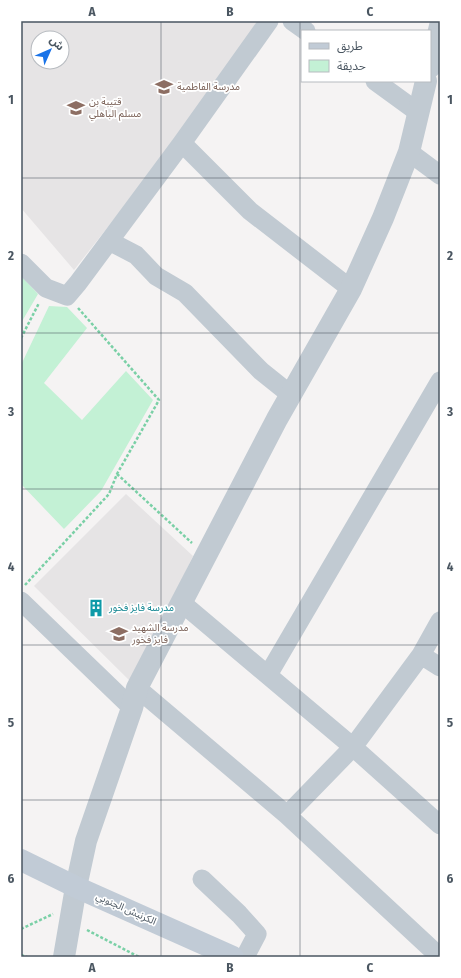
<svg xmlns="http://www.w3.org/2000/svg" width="461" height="978" viewBox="0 0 461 978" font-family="'Fira Sans Condensed','Noto Sans Arabic',sans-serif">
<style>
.education{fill:#e6e4e5;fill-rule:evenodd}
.green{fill:#c3f1d5}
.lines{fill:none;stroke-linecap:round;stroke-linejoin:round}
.path{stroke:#7ad0a6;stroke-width:2.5;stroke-dasharray:3 2;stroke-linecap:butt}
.minor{stroke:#c1cad2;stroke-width:19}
.tertiary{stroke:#c1cad2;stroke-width:22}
.secondary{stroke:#c1cbd6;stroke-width:22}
.grid{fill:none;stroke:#4a5661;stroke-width:1;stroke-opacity:0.55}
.labels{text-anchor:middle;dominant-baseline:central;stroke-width:3.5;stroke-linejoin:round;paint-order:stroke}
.education-label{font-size:10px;fill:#785e54;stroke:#fff;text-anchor:start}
.culture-label{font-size:10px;fill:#0d838f;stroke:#fff;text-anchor:start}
.street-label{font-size:10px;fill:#4a5661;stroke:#fff}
.neatline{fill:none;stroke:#4a5661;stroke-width:1.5}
.grid-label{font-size:13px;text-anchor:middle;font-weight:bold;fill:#4a5661}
</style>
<rect width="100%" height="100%" fill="#f5f3f3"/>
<!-- education -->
<path class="education" d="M21,21H259L166,153L74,270L21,208ZM38,38H62V62H38Z
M126,494L193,556L132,683L34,586Z"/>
<!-- green -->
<path class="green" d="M21,276L38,294L21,323Z
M49,306L67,307L87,328L44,383L82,420L126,371L153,400L101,491L64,529L21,484V365Z"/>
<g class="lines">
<!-- path -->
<path class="path" d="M21,338L39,303
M117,474L192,543
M25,585L109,494L117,474L159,400L78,308
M21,929L53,914
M87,930L139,957
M21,955L27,957"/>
<!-- minor -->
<path class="minor" d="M292,21L306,31
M375,81L419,113
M182,143L250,211L351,289
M409,152L440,175
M109,241L136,255L156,276L185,293L261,371L291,395
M21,263L46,288L67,296L78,283L182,143L269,21
M21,601L132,708
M182,603L353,747L440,825
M421,655L440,667
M268,675L440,381
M137,688L287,815L440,957
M287,815L353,747L421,655L440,621
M202,879L239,914L257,934L245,957"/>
<!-- tertiary -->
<path class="tertiary" d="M430,67L440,26
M64,957L76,887L86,841L132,708L137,688L277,419L351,289L383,218L409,152L426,81"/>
<!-- secondary -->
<path class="secondary" d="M21,860L76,887L233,957"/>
</g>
<!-- grid -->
<path class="grid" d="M161,21V957M300,21V957M21,178H440M21,333H440M21,489H440M21,645H440M21,800H440"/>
<!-- icons -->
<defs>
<g id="school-bare" transform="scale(1.38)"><path d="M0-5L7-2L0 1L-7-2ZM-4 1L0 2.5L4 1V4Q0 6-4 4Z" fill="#8d6e63" stroke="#fff" stroke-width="2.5" paint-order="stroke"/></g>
<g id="building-bare" transform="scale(1.38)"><path d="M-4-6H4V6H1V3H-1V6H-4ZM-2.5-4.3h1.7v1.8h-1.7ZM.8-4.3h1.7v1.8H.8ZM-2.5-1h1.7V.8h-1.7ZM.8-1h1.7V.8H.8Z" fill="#0f9aa8" stroke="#fff" stroke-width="2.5" paint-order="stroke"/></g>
</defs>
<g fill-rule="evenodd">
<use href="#school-bare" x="164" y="87"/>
<use href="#school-bare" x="76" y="108"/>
<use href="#building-bare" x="96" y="608"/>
<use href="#school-bare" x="119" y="634"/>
</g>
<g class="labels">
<!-- education labels -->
<g class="education-label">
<text x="177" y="87">مدرسة الفاطمية</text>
<text x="89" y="102">قتيبة بن<tspan x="89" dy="12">مسلم الباهلي</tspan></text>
<text x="132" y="628">مدرسة الشهيد<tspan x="132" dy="12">فايز فخور</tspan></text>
</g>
<!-- culture labels -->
<g class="culture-label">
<text x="109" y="608">مدرسة فايز فخور</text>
</g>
<!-- street labels -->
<g class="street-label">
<text transform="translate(126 909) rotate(24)">الكرنيش الجنوبي</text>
</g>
</g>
<!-- border -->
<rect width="461" height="978" fill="none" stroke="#ffffff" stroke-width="44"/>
<!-- legend -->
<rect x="301" y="30" width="130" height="52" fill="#ffffff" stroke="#b7bbc0"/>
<rect x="309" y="43" width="20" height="6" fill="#c1cbd6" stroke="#b7bbc0"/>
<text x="337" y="50" font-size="12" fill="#4a5661">طريق</text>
<rect x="309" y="60" width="20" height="12" fill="#c3f1d5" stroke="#b7bbc0"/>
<text x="337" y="70" font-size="12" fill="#4a5661">حديقة</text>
<!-- north arrow -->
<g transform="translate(50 50) rotate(45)"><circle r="19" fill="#ffffff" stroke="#b7bbc0"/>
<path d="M0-3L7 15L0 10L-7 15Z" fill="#1a73e8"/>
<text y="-6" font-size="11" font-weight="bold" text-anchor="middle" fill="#4a5661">ش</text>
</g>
<rect x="22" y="22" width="417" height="934" class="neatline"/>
<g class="grid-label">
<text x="92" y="16">A</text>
<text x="230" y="16">B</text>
<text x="370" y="16">C</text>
<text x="11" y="104">1</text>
<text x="450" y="104">1</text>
<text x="11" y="260">2</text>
<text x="450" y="260">2</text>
<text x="11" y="416">3</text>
<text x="450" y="416">3</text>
<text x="11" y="571">4</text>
<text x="450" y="571">4</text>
<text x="11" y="727">5</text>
<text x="450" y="727">5</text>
<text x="11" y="883">6</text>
<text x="450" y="883">6</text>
<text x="92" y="972">A</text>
<text x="230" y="972">B</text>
<text x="370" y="972">C</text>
</g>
</svg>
